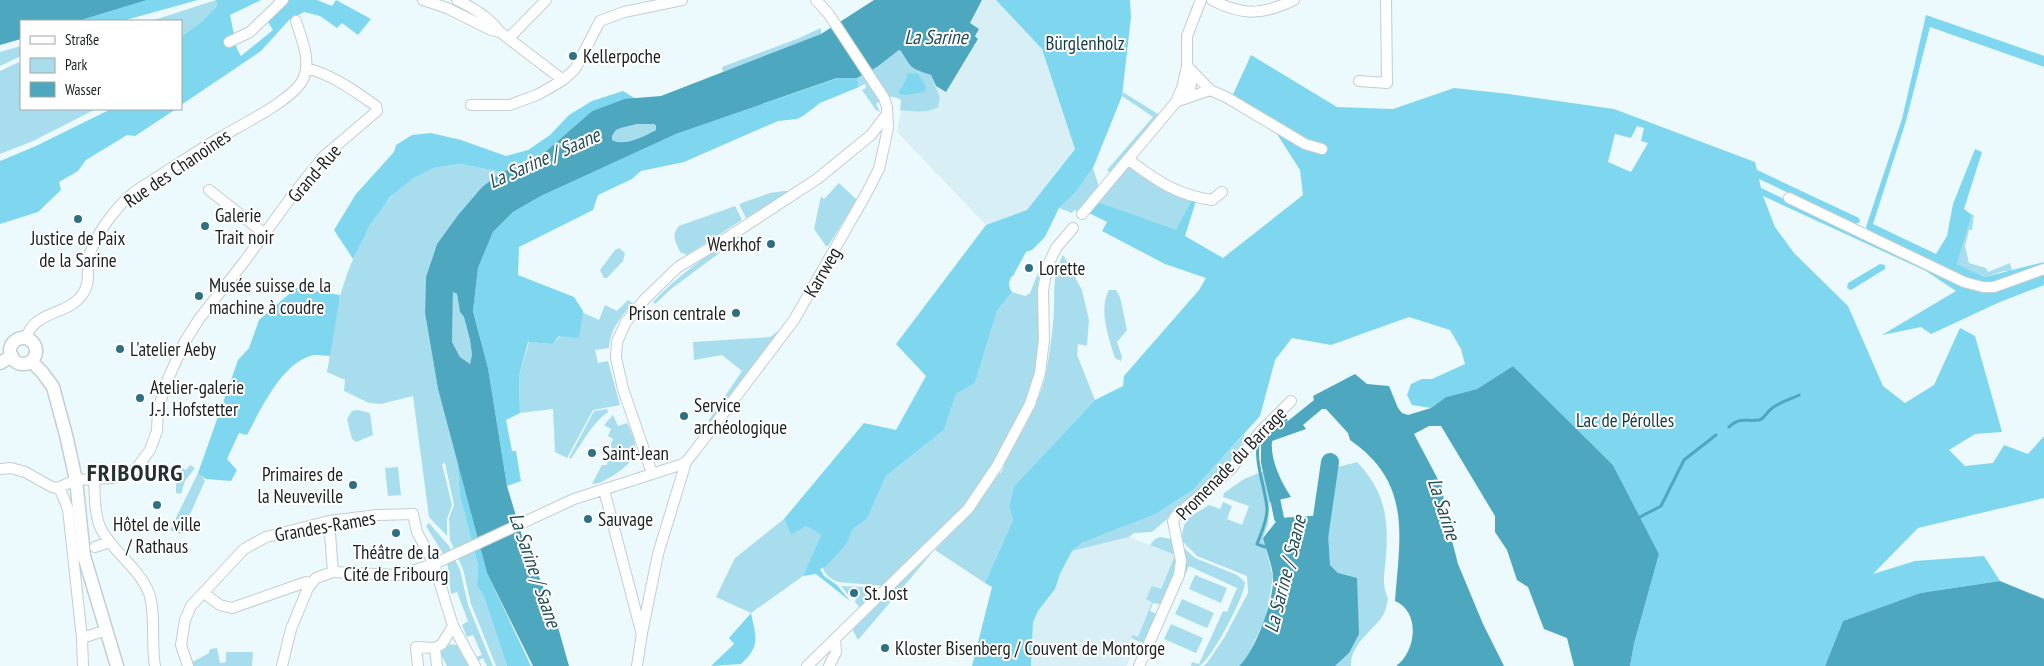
<svg xmlns="http://www.w3.org/2000/svg" width="2044" height="666" viewBox="0 0 2044 666" font-family="'PT Sans Narrow',sans-serif">
<style>
.built{fill:#d8eff5}
.green{fill:#a7ddec}
.forest{fill:#7ed7ef;fill-rule:evenodd}
.water{fill:#4da8bf;fill-rule:evenodd}
.lines{fill:none;stroke-linecap:round;stroke-linejoin:round}
.stream{stroke:#4da8bf;stroke-width:3}
.canal{stroke:#4da8bf;stroke-width:10}
.river{stroke:#4da8bf;stroke-width:18}
.minor-casing{stroke:#c1ced2;stroke-width:12}
.major-casing{stroke:#c1ced2;stroke-width:15}
.minor{stroke:#fff;stroke-width:10}
.major{stroke:#fff;stroke-width:12}
.poi-dot{fill:#2d7081;stroke:#fff;stroke-width:2}
.labels{text-anchor:middle;dominant-baseline:central;stroke-width:4;stroke-linejoin:round;paint-order:stroke}
.park-label{font-size:19px;fill:#113c46;stroke:#fff}
.poi-label{font-size:19px;fill:#1c2122;stroke:#fff;text-anchor:start}
.street-label{font-size:19px;fill:#1c2122;stroke:#fff}
.water-label{font-size:20px;font-style:italic;fill:#264e59;stroke:#fff}
.district-label{font-size:24px;font-weight:bold;letter-spacing:1px;fill:#253033;stroke:#fff}
</style>
<rect width="100%" height="100%" fill="#ecfafe"/>
<!-- built -->
<path class="built" d="M982,0H996L1042,49L1075,148L1027,210L986,225L897,132L903,99L919,104L936,86L946,91L978,39L970,23Z
M1129,537L1175,555L1161,589L1152,586V601L1138,637L1133,635L1128,645L1134,647L1127,666H1031L1033,622L1038,611L1055,589L1060,574L1072,551Z"/>
<!-- green -->
<path class="green" d="M216,0L217,6L203,22L181,37V21H151Z
M821,28V34L723,72L722,67L797,39Z
M21,46V56L0,66V52Z
M899,50L901,51C912,69 910,68 931,75L940,98L938,107C927,114 912,111 900,110L901,100C891,94 885,97 876,104L880,112L876,110L862,90L866,88L865,84L859,87L857,78L877,67Z
M19,62L21,68V109H96L33,141L0,154V71Z
M1123,92L1161,116L1111,173L1107,170L1153,117L1122,96Z
M637,124H654L656,127V130C645,136 624,147 612,140V136L616,130L621,128Z
M460,164L502,172L482,187L458,215L437,244L426,277L425,313L438,389L457,459L460,496L478,565L477,586L484,597L507,666H496L471,604L463,569L450,540L449,518L454,505L445,463L442,464L452,505L447,519V536L429,517L413,396L381,404L369,403L344,391L345,380L327,372C332,347 333,318 341,293C354,248 385,183 433,168C442,166 451,166 460,164Z
M1128,167L1133,168L1170,193L1191,201L1176,231L1098,202Z
M1093,168L1099,187L1079,212L1074,210L1072,213L1059,208L1075,193Z
M839,183L857,200L828,246H826L814,229L821,196L824,199Z
M784,191H790L746,218L739,204L770,193Z
M735,206L742,220L687,255L680,252C675,241 671,235 679,226Z
M1972,215H1974L1972,230H1969L1965,246L1969,263L1986,268L1988,272L2010,263L2012,271H2004L1985,277L1957,264Z
M721,247L723,249L722,251L671,289L655,304L653,302C674,280 695,263 721,247Z
M619,248L625,253L623,261L607,278H604L600,270L615,250Z
M1063,255L1082,290L1089,320L1087,346L1078,344L1077,355L1095,400L1014,486L1009,506L1013,520L985,583L935,550L972,511L999,472L1001,473L1004,466L1003,465C1020,434 1041,403 1047,368C1050,349 1053,329 1054,311C1055,288 1052,276 1063,255Z
M1041,265L1038,284L1040,341L1036,373L1026,403L995,463L964,508L886,586L838,582C831,579 825,575 823,568L848,540L852,530L867,519L886,476L944,430L956,394L975,383L997,311L1012,292L1025,296L1030,293Z
M1109,290H1116L1120,297L1127,330L1117,342L1122,357L1121,361L1115,358C1109,339 1098,309 1109,290Z
M453,292L457,294L460,312L464,317L470,340L472,355L470,364L460,357L452,342Z
M628,300L633,303C622,316 610,329 609,348L595,350L598,363L608,361L620,405L593,410L567,458L555,452L553,409L520,413L519,376L529,342L553,344L582,312L599,320L605,305L617,311Z
M781,329L711,421L709,422V420L742,371L722,355L694,360L693,342L770,337Z
M607,409L608,412C592,423 582,443 571,459L569,458L594,411Z
M358,410L370,413L373,435L356,442L352,439L347,419L352,411Z
M613,415L618,426L627,423C640,448 639,459 614,475C607,479 600,484 592,484L602,465H607L608,459L606,457L613,439L608,436L611,429L604,425Z
M1245,433L1240,451L1234,461L1152,532L1134,533L1129,537L1072,551L1082,543L1156,514L1194,489Z
M1357,462C1384,490 1389,517 1386,556C1385,570 1381,585 1388,598C1387,604 1386,611 1382,617C1371,632 1350,645 1351,666H1335L1349,653L1338,573L1330,565L1327,515L1334,468Z
M190,465L195,468L185,481L181,494L176,493V476L182,468L186,470Z
M398,467L401,495L388,496L385,468Z
M1264,471L1270,502L1268,524L1263,538L1273,577L1266,617L1246,660L1239,666H1203L1207,663L1224,638L1248,593L1247,576L1197,556L1182,541C1182,517 1191,517 1209,505L1220,509L1223,502L1232,506L1227,519L1242,525L1249,506L1223,497L1224,493L1244,479Z
M198,473L202,475L205,481L181,534L170,530Z
M784,519L791,535L806,526L821,535L803,576L751,613L716,597L735,558Z
M429,523L449,546L460,570L468,605L493,666H487L483,658L477,661L476,657L482,655L473,635L467,637L462,625L468,621L457,592L451,594L447,560L426,526Z
M1160,537L1171,539C1185,560 1170,584 1163,605L1153,603L1150,611L1157,614L1145,642L1143,643L1131,638L1133,635L1138,637L1152,602L1146,599L1152,586L1161,589L1175,555L1150,545L1155,539Z
M1183,547L1195,558L1237,575L1245,582C1245,596 1211,661 1199,666C1198,666 1192,666 1191,666L1192,662L1199,664L1223,611L1227,612L1237,588L1189,566L1169,612L1166,611Z
M932,553L858,640L853,631L855,625Z
M1195,575L1227,588L1221,603L1189,589Z
M841,586L883,588L861,609L855,602L856,596H849Z
M1182,599L1214,613L1207,628L1175,614Z
M1171,624L1203,638L1196,653L1164,639Z
M450,644L461,646L470,666H447L440,652Z
M217,648L220,663L226,662V652H253L252,666H192L191,663L209,653L210,649Z"/>
<!-- forest -->
<path class="forest" d="M147,0H198L122,21H78Z
M216,0H261L230,15L237,49L241,56L273,30L266,19L289,0H317L332,6L336,0L371,19L358,35L342,23L337,28L320,16L304,12L289,20L261,51L181,105V37L203,21L217,6Z
M996,0H1130L1131,17L1122,96L1093,168L1075,193L1059,208L1045,237L1032,250L1026,252L1013,276H1012C1008,282 1008,286 1012,292L997,311L975,383L956,394L944,430L886,476L867,519L852,530L847,543L825,567L820,569L824,576L837,585L850,601L816,574L803,576L821,535L806,526L791,535L784,519L864,423L896,430L926,376L896,344L986,225L1027,210L1075,149L1042,49Z
M1926,15L2044,56V67L1930,27L1906,121L1873,224L1936,254L1947,236L1953,204L1975,149L1982,152L1964,209L1972,215L1957,264L1985,277L2044,262V285L2000,302L1931,334L1921,327L1882,335L1956,291L1926,271L1763,196L1775,227L1794,253L1848,306L1883,386L1905,403L1934,385L1960,328L1975,336L2002,432L1975,434L1949,450L1965,466L1993,463L2004,445L2028,454L2044,436V498L1918,528L1873,574L1915,561L1984,556L2000,581L1920,593L1843,621L1825,666H1630L1634,644L1659,554L1613,465L1513,366L1477,389L1446,397L1431,408L1412,405L1407,395L1411,384L1422,379H1432L1465,364L1461,349L1450,330L1409,317L1331,345L1292,338L1275,360L1260,416L1194,489L1156,514L1082,543L1072,551L1060,574L1055,589L1038,611L1033,622L1031,666H972L992,587L985,583L1013,520L1009,506L1014,486L1095,400L1123,386L1124,376L1199,290L1206,278L1165,264L1102,231L1107,222L1089,213L1098,202L1176,230L1191,201H1196L1185,236L1223,258L1303,195L1300,170L1277,134L1229,103L1251,55L1337,107L1393,109L1454,88L1509,94L1614,109L1755,162L1757,170L1859,218L1860,222L1855,224L1759,179L1761,188L1928,268L1932,261L1868,230L1866,227L1902,119ZM1637,126L1644,128L1641,141L1648,143L1631,172L1608,162L1615,134L1631,138Z
M908,73L918,74L926,87L924,92L905,95L898,93L904,84Z
M838,78H857L859,87L820,103L803,116L797,119L778,121L684,162L641,171L632,179L598,195L593,210L519,247L518,275L574,297L583,311L579,338L559,336L553,344L528,342L519,376L520,413L506,420L512,451H516L521,481L507,486L488,368L473,310L478,268L493,232L513,212L541,196L676,134Z
M623,91L636,99H624L592,111L537,159L525,162L502,172L460,164L433,168L413,178L390,197L370,225L353,259L334,230L356,194L394,152L396,145L412,135L431,133L461,140L506,156L528,150L550,135L569,115L592,101Z
M111,109H176L135,136L127,135L86,160L78,171L59,182L61,190L38,212L0,224V161L36,146Z
M1880,264L1885,265V269L1851,290L1847,288L1848,283Z
M296,288L340,295L330,356C324,356 316,354 310,356C281,365 261,409 247,435L239,433L227,459L237,470L231,481L206,479L198,473L238,360L249,348L259,320Z
M457,459L487,573L531,666H507L484,597L477,586L478,565L460,496Z
M751,613C756,637 761,646 741,664L711,666L734,644L729,638Z"/>
<!-- water -->
<path class="water" d="M0,0H147L78,21H21V39L0,45Z
M874,0H982L970,23L979,29L975,36L978,39L946,92L936,86L931,75C910,68 912,69 901,51L899,50L877,67L857,78H837L676,134L541,196L513,212L493,232L478,268L473,311L488,368L507,486L522,536L554,613L569,666H533L487,573L438,389L425,313L426,277L437,244L458,215L482,187L502,172L537,159L592,111L624,99L661,96L821,34ZM637,124H654L656,126V130C645,136 624,147 612,140V136L616,130L621,128ZM453,292L457,294L460,312L464,317L470,340L472,355L470,364L460,357L452,342Z
M1513,366L1613,465L1659,554L1634,644L1630,666H1574L1567,638L1544,629L1528,587L1517,580L1507,550L1495,532V516L1441,426H1429L1414,434L1442,487L1447,521L1458,564L1483,624L1504,666H1396C1416,652 1421,612 1395,601C1400,535 1412,483 1350,440L1348,433L1326,409H1322L1303,425L1306,429L1272,441C1270,459 1281,482 1291,497L1270,502L1261,463V443L1271,429L1288,421L1314,400L1313,396L1355,374L1367,384L1389,386L1398,408L1402,413L1408,415L1431,408L1446,397L1477,389Z
M1327,515L1330,565L1338,573L1357,578L1359,634L1349,653L1335,666H1239C1255,652 1275,598 1273,576C1272,564 1266,551 1263,538L1279,518Z
M2000,581L2044,599V666H1825L1843,621L1920,593Z"/>
<g class="lines">
<!-- stream -->
<path class="stream" d="M1271,427L1286,420
M1729,427C1741,416 1746,422 1759,420C1765,418 1766,413 1771,409C1779,402 1789,400 1799,395
M1260,438C1252,457 1266,489 1267,509C1267,522 1261,533 1257,544L1265,547
M1640,517L1661,506L1684,460L1716,435"/>
<!-- canal -->
<path class="canal" d="M1273,489L1279,518"/>
<!-- river -->
<path class="river" d="M1319,538L1330,462"/>
<!-- minor casing -->
<g class="minor-casing">
<path id="minor" d="M423,0L447,8L491,30L500,32L563,80
M457,0C474,8 489,17 500,32
M1212,0C1243,16 1262,15 1294,0
M509,38L546,0
M229,42L250,32L283,0
M1187,66L1210,90L1226,97L1305,144L1322,149
M1359,81L1387,83L1386,0
M1181,100L1210,90
M1177,102C1189,93 1196,84 1188,69
M471,105H510L539,94L563,80L575,69L600,21L624,12L682,0
M1129,160C1157,181 1177,195 1212,200L1222,192
M209,190L265,234
M1789,198L1964,282L1983,287H1994L2044,269
M1082,214L1176,102L1182,88L1187,66V36L1201,0
M26,338C36,308 69,317 84,292C90,283 87,272 88,262C91,239 116,207 134,192C163,174 192,154 221,137C241,125 297,98 304,77C311,59 301,38 296,21
M0,469L11,468L25,472L52,487L57,488L76,480L112,478L135,470L150,450L157,431L158,409L168,379L184,343L199,319L244,262L295,192L324,156L377,111L376,106C353,90 333,75 306,68
M652,473L623,389L616,358L617,342L626,322L645,299L678,267L730,236L817,179L871,135L887,114
M94,479C95,494 94,515 101,529C113,552 139,568 149,593C156,613 151,645 155,666
M59,487L68,509L82,638
M604,490L641,631
M329,521L333,572
M95,547L110,542
M209,597L220,605L232,608L306,582L311,584
M435,648L442,644L453,626
M435,648L437,666
M83,666L82,638L107,630
M188,666L181,645L185,620L191,606L244,549L266,537L329,521L377,515L413,514L417,532L434,564L453,626L475,666
M282,666L291,629L308,588L316,578L333,572L398,575L434,564L574,499L680,465L686,462L694,452L794,320L865,196L879,169L888,128L887,107L884,98L828,13L816,0
M418,666L416,647L435,648
M637,666L642,633L658,554L686,462
M807,666L968,509L997,466L1030,404L1040,373L1044,340L1043,291L1047,267L1056,248L1073,228
M829,666L836,652L835,639
M1139,666L1179,575L1181,561L1173,521L1175,517L1231,469L1260,432L1291,401"/>
</g>
<!-- major casing -->
<g class="major-casing">
<path id="major" d="M10 351a13 13 0 1 1 26 0a13 13 0 1 1-26 0Z
M31,361L42,372L53,387L66,435L76,480L84,556L117,666
M0,363L12,356"/>
</g>
<!-- minor -->
<use href="#minor" class="minor"/>
<!-- major -->
<use href="#major" class="major"/>
</g>
<!-- markers -->
<g class="poi-dot">
<circle cx="573" cy="56" r="5"/>
<circle cx="78" cy="219" r="5"/>
<circle cx="205" cy="226" r="5"/>
<circle cx="771" cy="244" r="5"/>
<circle cx="1029" cy="268" r="5"/>
<circle cx="199" cy="296" r="5"/>
<circle cx="736" cy="313" r="5"/>
<circle cx="120" cy="349" r="5"/>
<circle cx="140" cy="398" r="5"/>
<circle cx="684" cy="416" r="5"/>
<circle cx="592" cy="453" r="5"/>
<circle cx="353" cy="485" r="5"/>
<circle cx="157" cy="505" r="5"/>
<circle cx="588" cy="519" r="5"/>
<circle cx="396" cy="533" r="5"/>
<circle cx="854" cy="593" r="5"/>
<circle cx="885" cy="648" r="5"/>
</g>
<g class="labels">
<!-- park labels -->
<g class="park-label">
<text x="1085" y="43">Bürglenholz</text>
<text x="1625" y="420">Lac de Pérolles</text>
</g>
<!-- poi labels -->
<g class="poi-label">
<text x="583" y="56">Kellerpoche</text>
<text x="215" y="215">Galerie<tspan x="215" dy="22">Trait noir</tspan></text>
<text x="78" y="238" text-anchor="middle">Justice de Paix<tspan x="78" dy="22">de la Sarine</tspan></text>
<text x="761" y="244" text-anchor="end">Werkhof</text>
<text x="1039" y="268">Lorette</text>
<text x="209" y="285">Musée suisse de la<tspan x="209" dy="22">machine à coudre</tspan></text>
<text x="726" y="313" text-anchor="end">Prison centrale</text>
<text x="130" y="349">L'atelier Aeby</text>
<text x="150" y="387">Atelier-galerie<tspan x="150" dy="22">J.-J. Hofstetter</tspan></text>
<text x="694" y="405">Service<tspan x="694" dy="22">archéologique</tspan></text>
<text x="602" y="453">Saint-Jean</text>
<text x="343" y="474" text-anchor="end">Primaires de<tspan x="343" dy="22">la Neuveville</tspan></text>
<text x="598" y="519">Sauvage</text>
<text x="157" y="524" text-anchor="middle">Hôtel de ville<tspan x="157" dy="22">/ Rathaus</tspan></text>
<text x="396" y="552" text-anchor="middle">Théâtre de la<tspan x="396" dy="22">Cité de Fribourg</tspan></text>
<text x="864" y="593">St. Jost</text>
<text x="895" y="648">Kloster Bisenberg / Couvent de Montorge</text>
</g>
<!-- street labels -->
<g class="street-label">
<text transform="translate(177 168) rotate(-34)">Rue des Chanoines</text>
<text transform="translate(314 173) rotate(-49)">Grand-Rue</text>
<text transform="translate(822 272) rotate(-60)">Karrweg</text>
<text transform="translate(1231 463) rotate(-46)">Promenade du Barrage</text>
<text transform="translate(325 526) rotate(-10)">Grandes-Rames</text>
</g>
<!-- water labels -->
<g class="water-label">
<text x="936" y="37">La Sarine</text>
<text transform="translate(544 158) rotate(-24)">La Sarine / Saane</text>
<text transform="translate(1444 509) rotate(72)">La Sarine</text>
<text transform="translate(535 570) rotate(71)">La Sarine / Saane</text>
<text transform="translate(1285 574) rotate(-76)">La Sarine / Saane</text>
</g>
<!-- district labels -->
<g class="district-label">
<text x="135" y="472">FRIBOURG</text>
</g>
</g>
<!-- legend -->
<rect x="20" y="20" width="162" height="90" fill="#ffffff" stroke="#a4a6a7"/>
<rect x="30" y="36" width="25" height="8" fill="#ffffff" stroke="#a4a6a7"/>
<text x="65" y="45" font-size="15" fill="#1c2122">Straße</text>
<rect x="30" y="58" width="25" height="15" fill="#a7ddec" stroke="#a4a6a7"/>
<text x="65" y="70" font-size="15" fill="#1c2122">Park</text>
<rect x="30" y="82" width="25" height="15" fill="#4da8bf" stroke="#a4a6a7"/>
<text x="65" y="95" font-size="15" fill="#1c2122">Wasser</text>
</svg>
